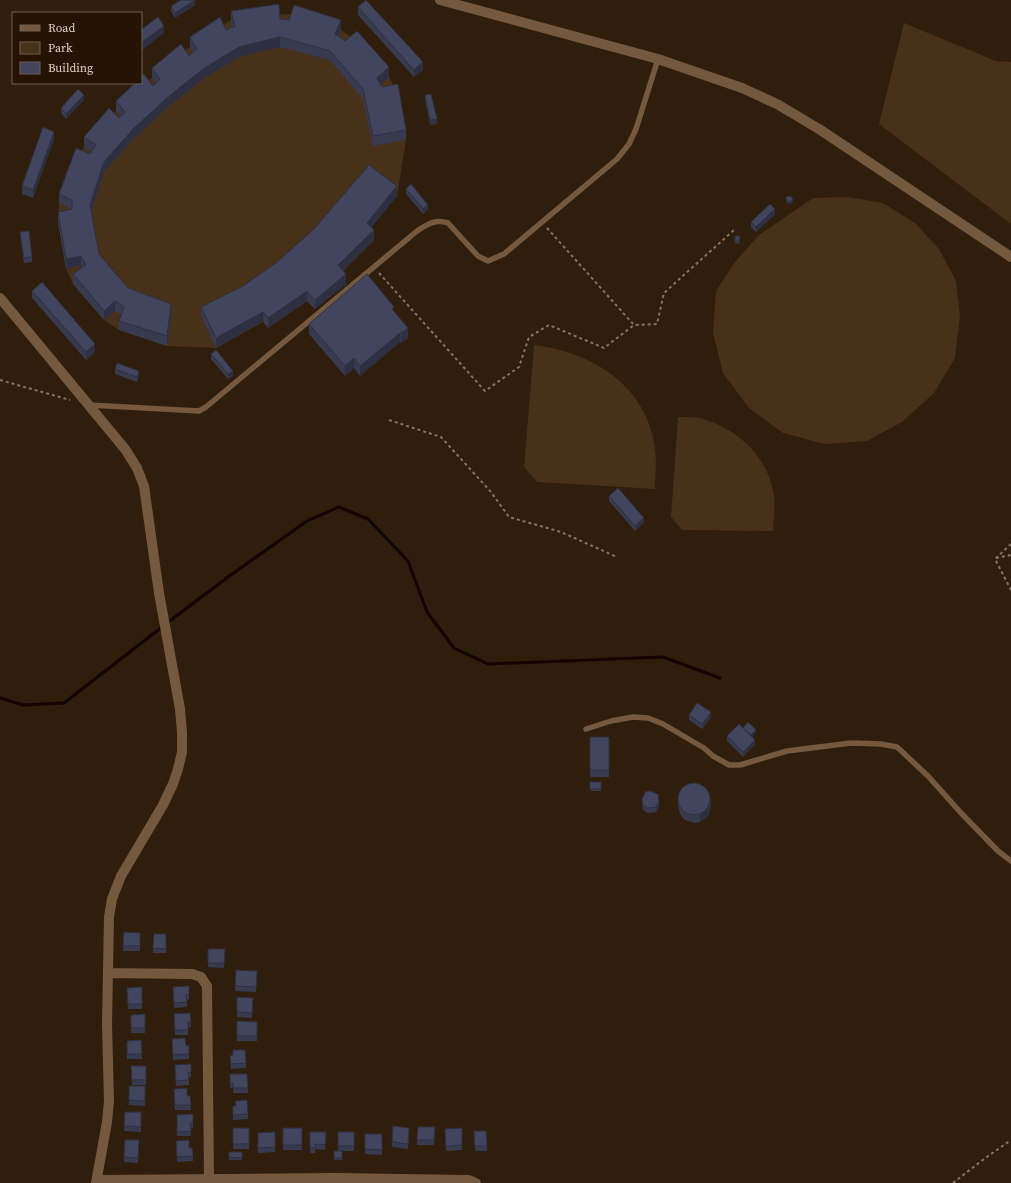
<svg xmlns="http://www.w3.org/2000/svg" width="1011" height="1183" viewBox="0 0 1011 1183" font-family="'Source Serif 4',serif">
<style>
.green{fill:#473119}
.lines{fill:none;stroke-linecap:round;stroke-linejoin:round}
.stream{stroke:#130400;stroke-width:3}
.path{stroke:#847566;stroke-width:2;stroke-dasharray:3 3;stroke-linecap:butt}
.lane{stroke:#74593f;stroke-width:5.5}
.street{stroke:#74593f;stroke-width:10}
.wall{fill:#383b50}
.shaded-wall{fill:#2e3041}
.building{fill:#41455d;stroke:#2e3041}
</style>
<rect width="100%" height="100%" fill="#2f1e0b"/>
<!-- green -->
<path class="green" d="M279,14L294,15L341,30L357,41L389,77L398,94L406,140L397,196L367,232L374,240L339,275L346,284L315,309L307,301L268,328L263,322L216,348L167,346L119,330L104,320L73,284L66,269L58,222L59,203L76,158L84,147L109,118L144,84L190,47L231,20Z
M904,23L996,61L1011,62V224L879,124Z
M848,197L883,203L915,223L939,249L956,281L960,316L955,358L934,393L902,422L867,441L825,444L783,433L749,408L723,373L713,333L716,291L735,262L759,235L813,198Z
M534,345C592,352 648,386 655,449C657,462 655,476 655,489L537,482L524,467Z
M678,417C685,417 692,417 699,418C736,427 768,456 774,495C775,507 774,519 773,531L682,530L671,517Z"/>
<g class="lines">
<!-- stream -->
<path class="stream" d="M167,623L228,577L307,521L339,507L368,519L408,561L427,612L454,648L488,664L663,657L720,678
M0,698L23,705L64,703L162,627"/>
<!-- path -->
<path class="path" d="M547,228L634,325L657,324L664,293L735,229
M379,273L485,391L519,367L529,337L549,325L604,348L634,325
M0,380L70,400
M389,420L441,437L491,492L509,517L561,532L617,557
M1011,544L995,559L1011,590
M996,558L1011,555
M953,1183L984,1159L1011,1140"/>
<!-- lane -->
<path class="lane" d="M89,405L199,411L206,407L417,231C428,224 435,219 448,223L478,256L488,261L504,254L617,159L629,144L636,129L658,59
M586,729L611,721L633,717L648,718L663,724L704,748L713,756L729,765H740L787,751L851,743L881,744L897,747L928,776L961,813L998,851L1011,861"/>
<!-- street -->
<path class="street" d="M440,0L658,59L742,88L777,104L819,129L1011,257
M0,298L125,449L137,468L144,486L159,593L180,709L182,732V752L178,769L173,784L163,805L121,876L112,899L109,917L107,1024L109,1101L107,1122L96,1183
M108,973L192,974L201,977L207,986L209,1179
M97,1180L336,1178L469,1180L476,1183"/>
</g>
<!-- wall -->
<path class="wall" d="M195,5L175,18L171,11V6Z
M358,7L423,70L414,77L358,15Z
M231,11L341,30L339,36L389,77L381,84L406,130V140L373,146L363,99L330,60L280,47L239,57L203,79L168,107L133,139L104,172L91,212L99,254L128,288L171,314L167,346L119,330V321L121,315L115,311L104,320L73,284V274L82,268L81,265L66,269L58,222V212L71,209L59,203V194L91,152L84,147V137L121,116L116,111V101L153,86L156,83L152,78V68L189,56L193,52L190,47V37L226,30L232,27L231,20Z
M425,95L437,124L430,125L425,100Z
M84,100L66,119L61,113V108Z
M54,139L33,198L22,194V186Z
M406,189L428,209L423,214L406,194Z
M397,196L371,227L374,240L343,270L346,284L315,309L307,301L268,328L263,321L216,348L201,316V307L243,286Z
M775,214L756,232L751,227V222Z
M20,232L32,257V262L24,263L20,237Z
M740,239L739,244L735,243V241Z
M32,291L95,352L86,360L32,298Z
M394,312L408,338L401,343L400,342L360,376L354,368L345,376L309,334V324Z
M211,354L233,376L228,379L211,359Z
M115,369L139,376L137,382L115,374Z
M609,496L644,523L635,531L609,501Z
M689,715L711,717L702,729L689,720Z
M743,728L756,732L752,737L755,744L743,757L727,741V736Z
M590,737H609V777H590Z
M590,782H601V791H590Z
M678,799L711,806L708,816L700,822L695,823L685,820L681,816L678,806Z
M642,800L659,807L656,812L648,813L643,810L642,805Z
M124,932L140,933V951H123Z
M154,934H166V953H153Z
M208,949H225L224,968L208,967Z
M257,971L256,992L235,991V986Z
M189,986V999L187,1000V1007L174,1008L173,992Z
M142,987V1009H128L127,988Z
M237,997L253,998L252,1018L237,1017Z
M190,1013L191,1027H188V1035H175L174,1019Z
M145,1014V1033H131V1015Z
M237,1021L257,1022V1041H237Z
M141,1040L142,1059H127V1041Z
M172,1044L186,1046L189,1045V1059L173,1060Z
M233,1050L246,1063V1068L231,1069L230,1056L233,1055Z
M191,1064V1077L189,1078V1085L176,1086L175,1070Z
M131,1066H146V1085H132Z
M230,1074H247L248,1093H233V1088H230Z
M129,1086H145V1106L129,1105Z
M174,1094L190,1096L191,1110H175Z
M235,1101L248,1114V1119L233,1120V1106H235Z
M125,1112H141V1132L124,1131Z
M193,1114V1128H190L191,1136H177V1120Z
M418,1127H435L434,1145H417Z
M233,1128H249V1149H233Z
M283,1128H302V1150H283Z
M462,1128V1150L446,1151L445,1129Z
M474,1131L487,1146V1151H475Z
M275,1132V1152L258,1153V1133Z
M310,1132H326L325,1150L315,1149V1153H310Z
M338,1132H354V1151H338Z
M409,1133L408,1149L392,1147V1142Z
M365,1134H382V1155L365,1154Z
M125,1140H139L138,1163L124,1162Z
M176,1146L189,1148L193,1156V1161L177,1162Z
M334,1151H342V1160H334Z
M229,1152H242V1160H229Z"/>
<!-- shaded-wall -->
<path class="shaded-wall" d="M195,0V5L175,18V13Z
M341,20V30L335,43V34Z
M164,26V33L141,51V43Z
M280,37V47L239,57L203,79L168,107L133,139L104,172L90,215V205L104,162L133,129L168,97L203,69L239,47Z
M423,62V70L414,77V70Z
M389,67V77L377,87V78Z
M84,95V100L66,119V114Z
M437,119V124L430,125V120Z
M54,132V139L33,198V190Z
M397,186V196L367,233V223Z
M793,200V203L787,204V202Z
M428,205V209L423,214V209Z
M775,209V214L756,232V227Z
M374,230V240L338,275V265Z
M81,256V265L66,269V259Z
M346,274V284L315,309V300Z
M307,291V301L268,328V318Z
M115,301V311L104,320V311Z
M171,304V314L167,346V336Z
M263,312V321L216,348V338Z
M408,328V338L401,343V333Z
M400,333V342L360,376V366Z
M95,344V352L86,360V352Z
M354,358V368L345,376V366Z
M139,371V376L137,382V377Z
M233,371V376L228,379V374Z
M644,518V523L635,531V526Z
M711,712V717L702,729V724Z
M756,730V732L751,738V736Z
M755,740V744L743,757V752Z
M711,798V806L708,816L700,822V814Z
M659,802V807L656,812V807Z"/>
<!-- building -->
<path class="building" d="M181,0H195L175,13L171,6Z
M366,0L423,62L414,70L358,7Z
M279,4L280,19L289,20L294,5L341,20L335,34L345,41L357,31L389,67L377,78L382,87L398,84L406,130L373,136L363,89L330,51L280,37L239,47L203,69L168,97L133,129L104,162L90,205L99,254L128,288L171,304L167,336L119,321L124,307L115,301L104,311L73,274L86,265L81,256L66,259L58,212L72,209V200L59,194L76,148L90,154L96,145L84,137L109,108L119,118L125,112L116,101L135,83H141V77L144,74L153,86L160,79L152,68L181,44L189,56L197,49L190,37L220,17L226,30L235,26L231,11Z
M158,17L164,26L141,43V30Z
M78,89L84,95L66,114L61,108Z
M431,94L437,119L430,120L425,95Z
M43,127L54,132L33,190L22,186Z
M369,165L397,186L367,223L374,230L338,265L346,274L315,300L307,291L268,318L263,312L216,338L201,307L243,286L276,263L314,229Z
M411,184L428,205L423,209L406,189Z
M791,196L793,200L787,202L786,197Z
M770,204L775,209L756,227L751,222Z
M29,231L32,257L24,258L20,232Z
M735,236H740L739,241H735Z
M367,274L394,307L392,309L408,328L401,333H400L360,366L354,358L345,366L309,324Z
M42,282L95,344L86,352L32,291Z
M216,350L233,371L228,374L211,354Z
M117,363L139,371L137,377L115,369Z
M618,488L644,518L635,526L609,496Z
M697,703L711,712L702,724L689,715Z
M748,722L756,730L751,735L743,728Z
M739,724L755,740L743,752L727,736Z
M590,737H609V770H590Z
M590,782H601V789H590Z
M678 799a16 16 0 1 1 32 0a16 16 0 1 1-32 0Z
M650,791L658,794L659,802L656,807L648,808L643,805L642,800L645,792Z
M124,932L140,933V946H123Z
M154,934H166V949L153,948Z
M208,949H225L224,963H208Z
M236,970L257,971L256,987L235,986Z
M189,986V994L186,995L187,1002L174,1003L173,987Z
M142,987V1004H128L127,988Z
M237,997L253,998L252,1013L237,1012Z
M190,1013L191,1022H188V1030H175L174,1014Z
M145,1014V1028H131V1015Z
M237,1021L257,1022V1036H237Z
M185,1038L186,1046L189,1045V1054L173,1055L172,1039Z
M141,1040L142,1054H127V1041Z
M233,1050H245L246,1063L231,1064L230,1056L233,1055Z
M191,1064V1072L188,1073L189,1080L176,1081L175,1065Z
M131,1066H146V1080H132Z
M230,1074H247L248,1088H233V1083H230Z
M129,1086H145V1101L129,1100Z
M187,1088V1096H190L191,1105H175L174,1089Z
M247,1100L248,1114L233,1115V1106H236L235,1101Z
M125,1112H141V1127L124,1126Z
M193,1114V1123H190L191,1131L177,1132V1115Z
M393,1126L409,1128L408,1144L392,1142Z
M418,1127H435L434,1140H417Z
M233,1128H249V1144H233Z
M283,1128H302V1145H283Z
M462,1128V1145L446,1146L445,1129Z
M474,1131H486L487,1146H475Z
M275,1132V1147L258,1148V1133Z
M310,1132H326L325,1145L315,1144V1148H310Z
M338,1132H354V1146H338Z
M365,1134H382V1150L365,1149Z
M125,1140H139L138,1158L124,1157Z
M189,1140V1148H192L193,1156L177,1157L176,1141Z
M334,1151H342V1158H334Z
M229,1152H242V1158L229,1157Z"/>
<!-- legend -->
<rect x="12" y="12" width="130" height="72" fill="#251403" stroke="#6f6052"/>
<rect x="20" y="25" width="20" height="6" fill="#74593f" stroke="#6f6052"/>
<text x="48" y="32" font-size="12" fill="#dfd3c8">Road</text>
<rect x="20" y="42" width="20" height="12" fill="#473119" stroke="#6f6052"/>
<text x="48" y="52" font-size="12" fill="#dfd3c8">Park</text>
<rect x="20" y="62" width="20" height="12" fill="#41455d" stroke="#6f6052"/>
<text x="48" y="72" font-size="12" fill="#dfd3c8">Building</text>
</svg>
